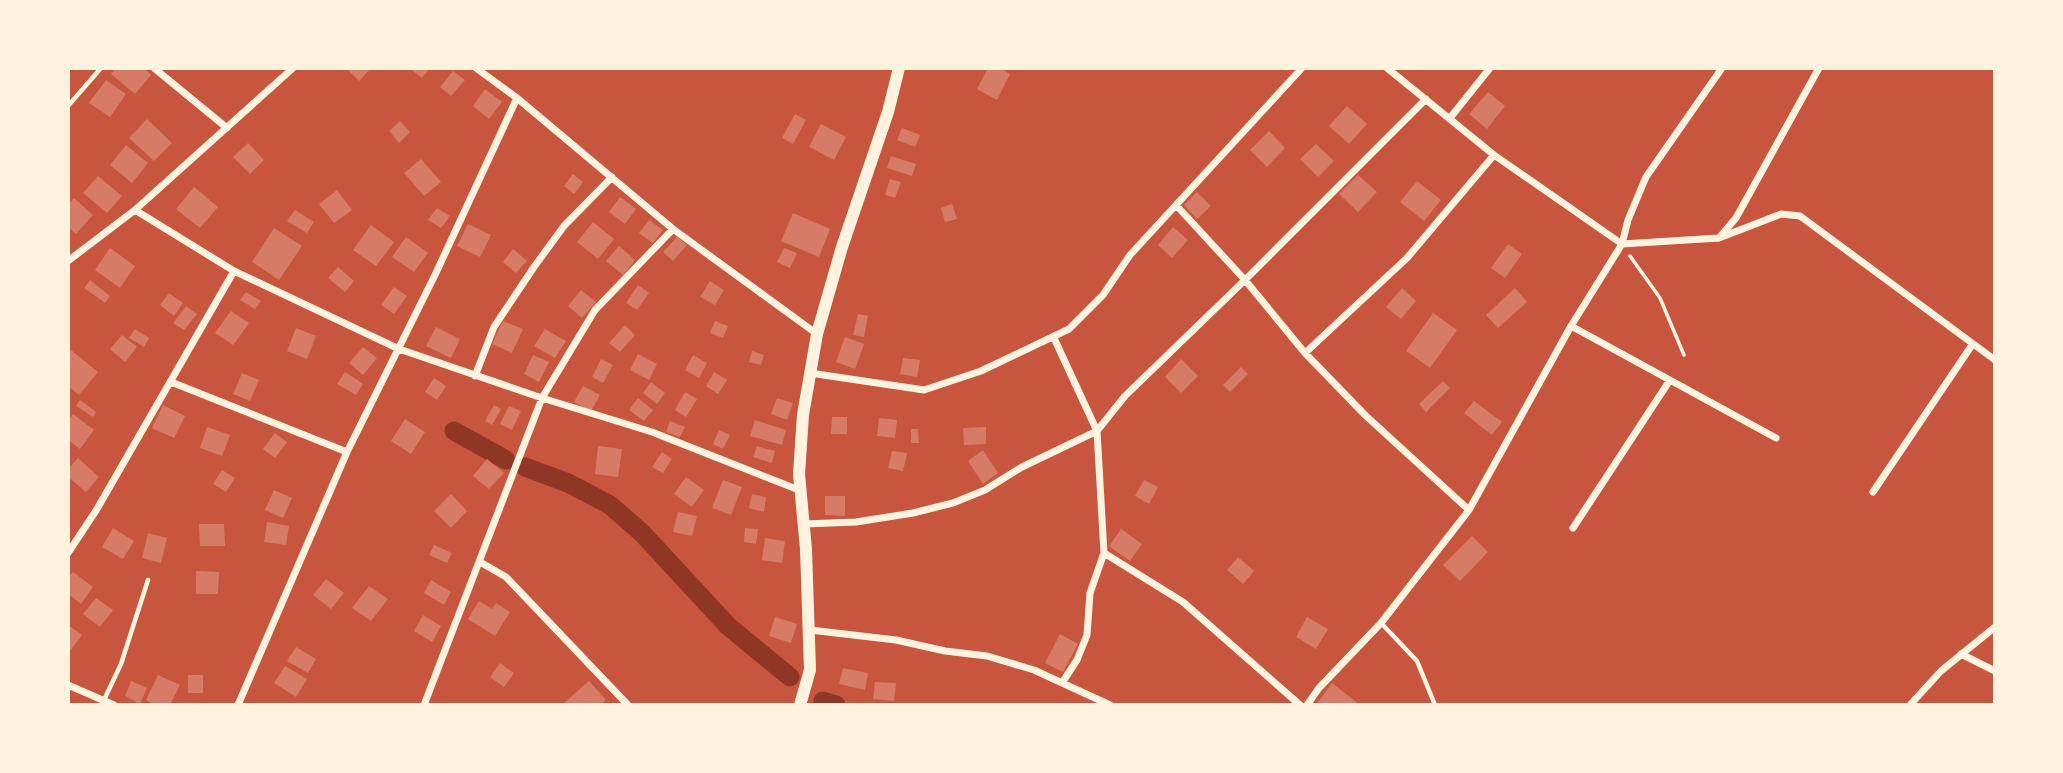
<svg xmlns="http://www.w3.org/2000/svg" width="2063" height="773" viewBox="0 0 2063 773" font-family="'Zilla Slab',serif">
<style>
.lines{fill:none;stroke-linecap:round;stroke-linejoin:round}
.canal{stroke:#8f3625;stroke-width:19}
.building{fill:#d67c66}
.path{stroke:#fff3e0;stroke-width:3.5}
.service{stroke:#fff3e0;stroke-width:4.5}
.minor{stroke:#fff3e0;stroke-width:7}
.tertiary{stroke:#fff3e0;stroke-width:12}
</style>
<rect width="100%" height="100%" fill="#c8553d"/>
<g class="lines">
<!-- canal -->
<path class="canal" d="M454,431L506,460
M525,467L568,483L610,505L642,533L728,626L790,677
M823,701L836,705"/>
</g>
<!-- building -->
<path class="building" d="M116,68H143L151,75L135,94L111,74Z
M346,68H371L359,81Z
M409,68H430L422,78Z
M988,68H999L1010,74L997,100L977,89Z
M453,71L465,80L451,96L440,87Z
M106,80L126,94L110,117L89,103Z
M485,89L502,102L489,119L473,106Z
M1488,92L1505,106L1487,129L1469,114Z
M1347,106L1367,124L1349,144L1329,126Z
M795,114L806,120L793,144L782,138Z
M147,119L172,143L154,161L129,138Z
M400,121L410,132L399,143L389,131Z
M821,124L846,137L834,160L809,147Z
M902,128L920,135L915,147L897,140Z
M1269,131L1285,148L1267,167L1250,150Z
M248,143L264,160L250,174L233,157Z
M1316,144L1334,161L1318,177L1300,159Z
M126,145L148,163L132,183L110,165Z
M891,156L916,164L912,176L887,168Z
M421,159L441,182L424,196L404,173Z
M573,174L583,182L574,194L564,186Z
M1358,175L1377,192L1358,212L1339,194Z
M98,176L122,196L107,213L83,193Z
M890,179L901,182L895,198L885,195Z
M1417,181L1441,200L1424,221L1400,202Z
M194,187L218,207L200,228L176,209Z
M337,190L352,210L334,223L319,204Z
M1197,192L1211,206L1197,219L1184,205Z
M620,197L636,209L625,224L609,212Z
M74,198L93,215L76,234L68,227V205Z
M952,204L957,219L945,222L941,208Z
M437,208L450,216L441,228L428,220Z
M295,210L314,222L307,233L287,221Z
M793,213L830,229L819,257L781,241Z
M649,220L663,230L653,243L639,233Z
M593,222L614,239L598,259L577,242Z
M468,224L491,235L480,257L457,246Z
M371,225L394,242L376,266L353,250Z
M1173,227L1188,240L1172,258L1158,245Z
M274,228L302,246L279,280L252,262Z
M406,237L428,253L414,272L392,257Z
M677,237L687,245L673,261L663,252Z
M1508,244L1522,254L1505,278L1491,268Z
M619,246L635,260L623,275L606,261Z
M110,248L135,266L120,288L95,270Z
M784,248L797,253L790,268L777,262Z
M513,249L527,261L516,273L503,262Z
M338,267L354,281L345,292L328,278Z
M90,280L110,296L105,303L84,288Z
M710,281L724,290L715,305L700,297Z
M638,285L649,293L637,310L626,303Z
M394,287L407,296L394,314L381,305Z
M1402,288L1416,301L1401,319L1386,307Z
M1515,288L1527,302L1498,328L1486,315Z
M581,290L596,302L582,318L568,306Z
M246,292L261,301L255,309L240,300Z
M169,293L183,303L174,316L160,305Z
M186,306L197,314L184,330L173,323Z
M231,311L249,323L233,345L215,333Z
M1433,313L1457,330L1430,368L1406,351Z
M858,314L868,316L864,337L853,335Z
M503,321L523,329L512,353L492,344Z
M715,321L728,326L723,338L710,333Z
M625,325L635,335L620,352L609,343Z
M436,327L460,339L451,358L426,346Z
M296,328L316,336L307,359L287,351Z
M135,329L149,338L144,347L129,338Z
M545,329L566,341L555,358L534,346Z
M122,335L137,347L125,362L110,349Z
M845,337L864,344L855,369L836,362Z
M363,347L377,358L363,375L349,363Z
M71,350L98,372L79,395L68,386V353Z
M752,351L764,355L761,365L749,362Z
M638,354L657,364L649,380L630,370Z
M533,355L549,362L539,382L524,374Z
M693,355L707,363L699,378L685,370Z
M903,358L920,360L917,377L900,374Z
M601,359L613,365L603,383L592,377Z
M1181,359L1198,376L1181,393L1165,377Z
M1241,367L1248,374L1230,392L1223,385Z
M345,372L363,384L356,395L337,384Z
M714,372L727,380L718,394L706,386Z
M242,373L259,380L250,401L233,394Z
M434,378L446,386L437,400L425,392Z
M1443,381L1450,388L1426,412L1419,404Z
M651,382L665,393L657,404L643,393Z
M583,386L600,395L591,411L574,402Z
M685,392L697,399L686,417L675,410Z
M638,398L653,410L644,421L629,410Z
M777,398L793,403L787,420L771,414Z
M80,400L96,412L93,417L76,406Z
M1474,401L1502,422L1492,435L1464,413Z
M163,405L185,416L174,438L152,428Z
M494,405L501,409L492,425L485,421Z
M509,406L521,411L512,430L500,424Z
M73,414L94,430L80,449L68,440V421Z
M832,417H847V434H831Z
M879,418L897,420L895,438L877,436Z
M405,419L425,432L411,454L391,441Z
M755,420L786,430L782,445L750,436Z
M670,421L685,427L680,437L666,432Z
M207,427L230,435L222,456L200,448Z
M986,427V444L964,445L963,428Z
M911,429H918L919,443H911Z
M719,430L730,435L723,449L713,444Z
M275,433L287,442L275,458L263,449Z
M598,446L622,449L618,477L595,474Z
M757,446L775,451L772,463L753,457Z
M983,450L998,473L983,484L968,461Z
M892,451L907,453L903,471L888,468Z
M662,452L672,459L663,473L652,467Z
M78,458L99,477L86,492L68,477V469Z
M487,459L504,473L489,489L473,476Z
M222,470L235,478L226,492L213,484Z
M686,477L704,490L692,507L674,494Z
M723,480L742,487L731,515L712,508Z
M1144,480L1158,487L1149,504L1135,496Z
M274,490L292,498L283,518L265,510Z
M451,494L467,511L451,528L434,511Z
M752,494L766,497L764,512L749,508Z
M825,496H845V516L825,515Z
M678,512L697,516L692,536L673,532Z
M267,522L289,526L286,545L264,542Z
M199,524H224L225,546H200Z
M113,528L134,541L123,559L102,547Z
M745,528L758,529L756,544L744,542Z
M1121,529L1142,544L1130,561L1109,546Z
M148,533L167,538L161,563L142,558Z
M1472,536L1488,552L1460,581L1443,565Z
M765,538L785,541L782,563L762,560Z
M434,545L452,553L447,563L429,555Z
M1238,557L1254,571L1243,584L1227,570Z
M196,571L219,572L218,594H196Z
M73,572L93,587L81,604L68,594V578Z
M326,579L344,593L331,609L313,595Z
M431,580L451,592L444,605L424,593Z
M369,586L388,599L371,621L352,608Z
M96,598L113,610L100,627L83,614Z
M479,601L492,609L496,603L510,612L495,636L468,619Z
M423,615L441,626L432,642L414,631Z
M775,617L797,624L791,643L769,636Z
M1307,617L1328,629L1316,649L1296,637Z
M68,625L82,635L70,651L68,650Z
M1060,634L1078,644L1063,672L1045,663Z
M296,647L316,659L308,673L287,661Z
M500,663L514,673L504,687L490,677Z
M285,666L307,679L296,697L274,683Z
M843,668L868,673L865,690L839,684Z
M158,675L180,685L170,705H156L146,700Z
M188,675H203V693H188Z
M131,681L147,688L140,704L125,696Z
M589,681L606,700L600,705H565L564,703Z
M875,682L896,683L894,701L873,699Z
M1332,683L1360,705H1316Z"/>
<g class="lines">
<!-- path -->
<path class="path" d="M1630,256L1660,298L1684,355"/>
<!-- service -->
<path class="service" d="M68,106L101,68
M1381,623L1417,661L1435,705
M104,700L121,664L148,580"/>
<!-- minor -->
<path class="minor" d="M154,68L227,128
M476,68L517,98L673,229L817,334
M1387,68L1494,155L1622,244L1719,238L1781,214L1800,216L1995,360
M1450,118L1490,68
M1176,205L1245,280L1305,353L1365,415L1469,510
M135,210L234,271
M1719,238L1736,218L1819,68
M68,261L135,210L293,68
M1571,326L1776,438
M1054,338L1097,431L1104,553L1090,593L1087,635L1077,660L1062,683
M1305,353L1407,258L1494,155
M810,373L924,390L981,371L1069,329L1103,295L1130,255L1302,68
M475,376L494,327L534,267L564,226L612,177
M171,382L347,452
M1873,492L1972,345
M805,524L856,522L913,513L953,503L985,490L1022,467L1097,431L1125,396L1245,280L1426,99
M1573,528L1670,380
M68,553L97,509L234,271L399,349L542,398L652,432L799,490
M1104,553L1183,602L1300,705
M480,562L506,577L628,705
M810,630L896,640L945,651L987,656L1034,670L1110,705
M1961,654L1995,671
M68,685L114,705
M238,705L347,452L435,275L517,98
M424,705L542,398L595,310L673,229
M1307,705L1319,688L1381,623L1469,510L1571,326L1622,244L1628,220L1646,177L1722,68
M1910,705L1941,671L1995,627"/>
<!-- tertiary -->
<path class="tertiary" d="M800,705L810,670L806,549L799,474L803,415L817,334L842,247L888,112L899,68"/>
</g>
<!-- border -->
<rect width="2063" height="773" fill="none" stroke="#fff3e0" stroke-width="140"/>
</svg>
